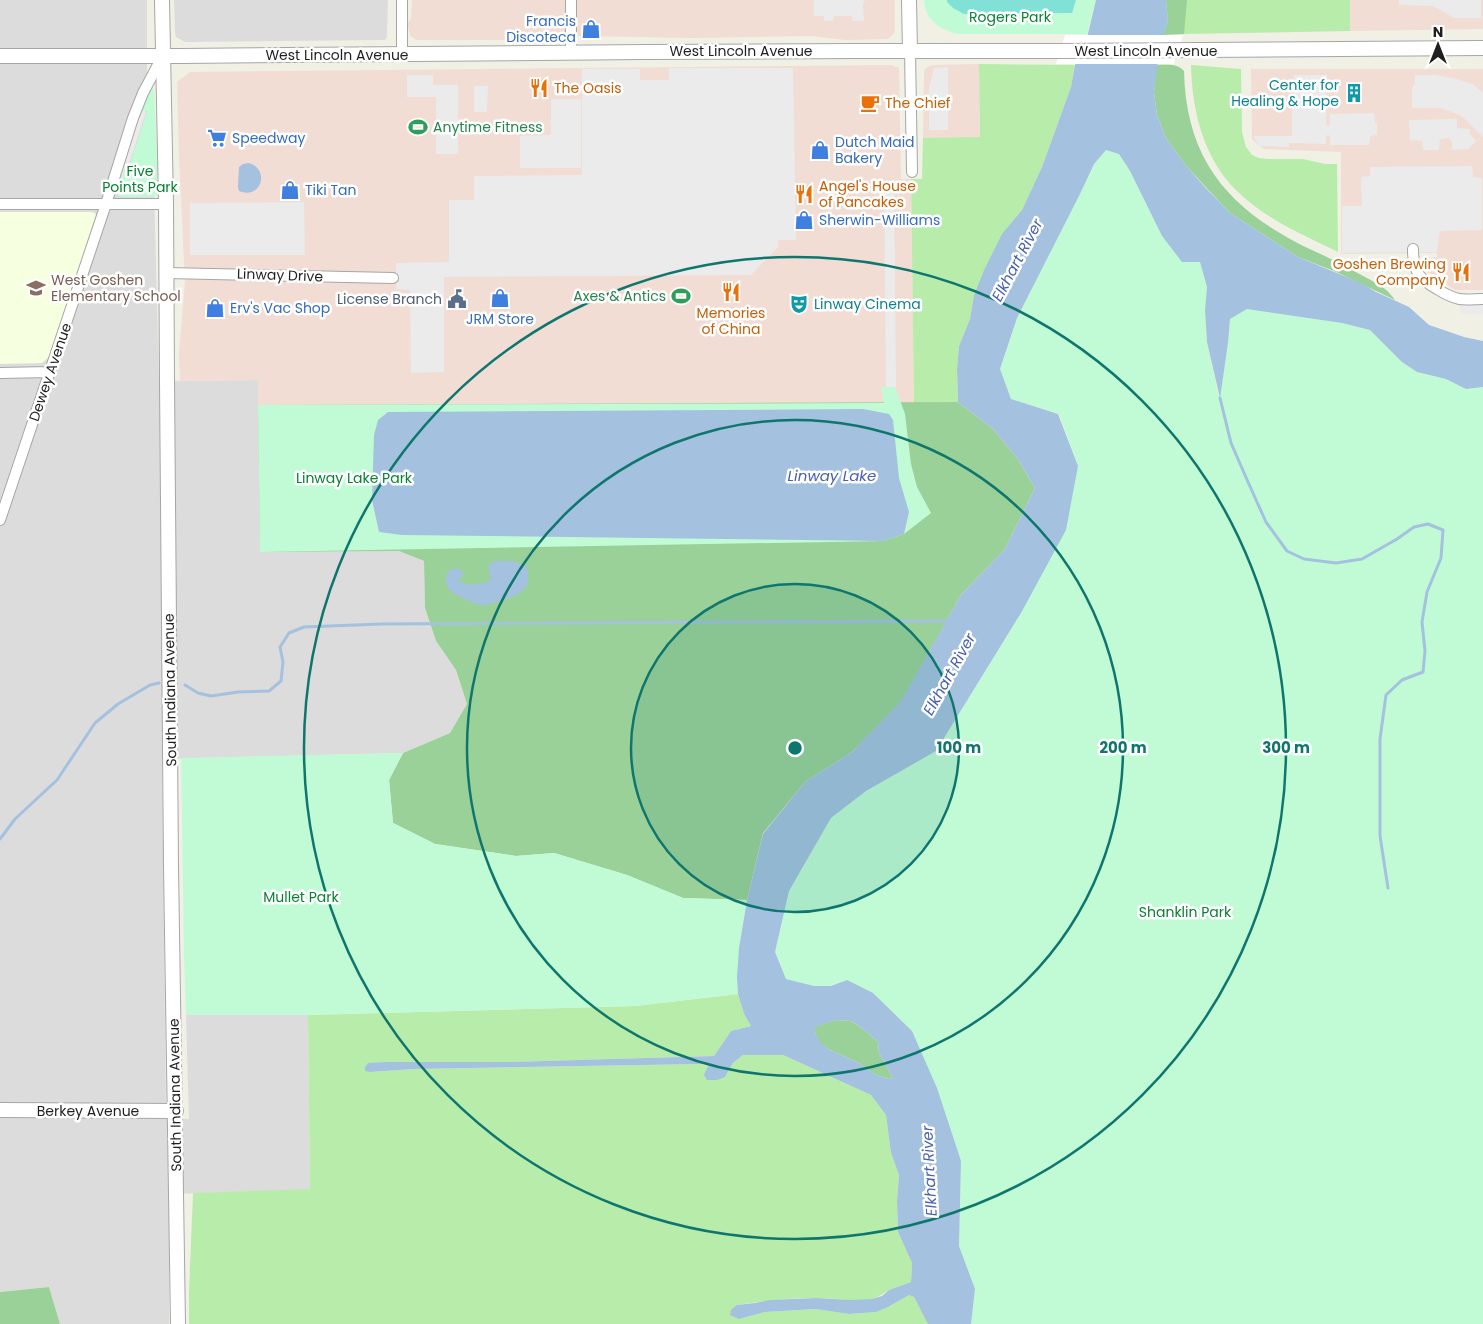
<svg xmlns="http://www.w3.org/2000/svg" width="1483" height="1324" viewBox="0 0 1483 1324" font-family="Poppins,sans-serif">
<style>
.residential{fill:#dddcdc}
.commercial{fill:#f1ddd4}
.education{fill:#f6ffdf}
.grass{fill:#b8ecaa}
.forest{fill:#9ad199}
.park{fill:#c1fbd6}
.pitch{fill:#81e1d7}
.parking{fill:#ebebeb}
.water{fill:#a4c1df;fill-rule:evenodd}
.pier{fill:#fff}
.lines{fill:none;stroke-linecap:round;stroke-linejoin:round}
.stream{stroke:#a4c1df;stroke-width:3}
.minor-casing{stroke:#a6a6a6;stroke-width:12}
.tertiary-casing{stroke:#a6a6a6;stroke-width:16}
.minor{stroke:#fff;stroke-width:10}
.tertiary{stroke:#fff;stroke-width:14}
.ring{fill:none;stroke:#0f766e;stroke-width:2.5}
.labels{text-anchor:middle;dominant-baseline:central;stroke-width:5;stroke-linejoin:round;paint-order:stroke}
.park-label{font-size:14px;fill:#088234;stroke:#fff}
.shop-label{font-size:14px;fill:#366cbe;stroke:#fff;text-anchor:start}
.street-label{font-size:14px;fill:#1f1f1f;stroke:#fff}
.culture-label{font-size:14px;fill:#0d838f;stroke:#fff;text-anchor:end}
.food-label{font-size:14px;fill:#c56008;stroke:#fff;text-anchor:start}
.leisure-label{font-size:14px;fill:#27864d;stroke:#fff;text-anchor:start}
.education-label{font-size:14px;fill:#785e54;stroke:#fff;text-anchor:start}
.service-label{font-size:14px;fill:#4e5e75;stroke:#fff;text-anchor:end}
.water-label{font-size:15px;font-style:italic;fill:#4860b2;stroke:#fff}
.centre{fill:#0f766e;stroke:#fff;stroke-width:2.5}
.ring-label{font-size:15px;text-anchor:middle;font-weight:bold;fill:#0f766e;stroke:#fff;stroke-width:5;stroke-linejoin:round;paint-order:stroke}
</style>
<rect width="100%" height="100%" fill="#f0f0e5"/>
<!-- residential -->
<path class="residential" d="M0,0H147V78L152,110L159,381L258,380L260,552L399,551L424,561L425,608L436,641L456,670L467,704L450,733L403,753L162,759L166,1103L0,1104Z
M174,0H388L387,37L385,40L185,42L176,37L175,32Z
M186,1015H308L310,1190L169,1194V1324H60L49,1287L0,1292V1116L189,1119Z"/>
<!-- commercial -->
<path class="commercial" d="M412,0H895V32L888,39L845,40L812,36L694,38L582,36L558,37L557,38L515,40H417L413,38L410,35L407,23L411,19Z
M1350,0H1483V29L1350,31Z
M979,64L980,138H923L924,73L925,69L929,66L934,65Z
M893,65L894,67H899V70L901,179H911L914,403L258,405V380L180,381L179,353L185,282L179,157L177,82L190,72Z
M1251,69H1483V290H1455L1429,273L1426,270L1425,263L1427,260L1430,258L1437,257V253L1341,254V152L1264,149L1258,145L1252,139Z"/>
<!-- education -->
<path class="education" d="M0,212H90L95,213L96,216L49,357L42,363L0,364Z"/>
<!-- grass -->
<path class="grass" d="M1166,0H1350V31L1184,34L1168,21Z
M979,64L1075,65L1071,87L1042,167L1022,210L1002,235L974,295L970,319L959,346L957,369L958,402L914,403L911,179H922L923,138L980,137Z
M1191,65L1241,69L1242,132L1246,147L1252,155L1259,158L1269,159H1303L1325,164H1337L1338,252C1303,235 1265,219 1237,191C1203,158 1192,110 1191,65Z
M738,994L744,1014L751,1026L731,1031L714,1056L510,1062H387L365,1070L370,1072L414,1069L703,1064L725,1077L733,1063L743,1055H783L871,1095L886,1115L891,1153L899,1175L897,1201L898,1232L912,1263L911,1282C904,1285 896,1287 889,1290C883,1293 879,1297 872,1299C853,1303 834,1297 814,1298C788,1298 763,1301 737,1305L739,1319L765,1312L817,1309L849,1314L875,1312L888,1307L909,1295L914,1297L927,1321L928,1324H189V1292L193,1193L310,1189L308,1015L635,1006Z"/>
<!-- forest -->
<path class="forest" d="M1166,0H1187L1184,34L1163,35L1168,21Z
M1156,65C1167,65 1177,63 1184,71C1186,164 1233,213 1314,251C1332,259 1348,268 1365,277C1372,281 1379,284 1385,289C1389,292 1392,296 1395,300L1334,271L1298,257L1230,213L1187,167L1166,138L1157,115L1154,92Z
M958,402L993,429L1017,458L1035,488L1005,549L961,595L902,701L852,752L805,782L763,833L747,900L683,898L627,875L554,853L516,856L435,844L393,823L389,780L403,753L450,733L467,704L456,670L436,641L425,608L424,561L399,551L260,552L258,405Z
M836,1020L851,1021L863,1029L878,1042L879,1053L893,1078L889,1079L874,1074L859,1063L830,1050L820,1043L815,1032V1026Z
M49,1287L60,1324H0V1292Z"/>
<!-- park -->
<path class="park" d="M924,0H1096L1087,34H958C940,30 925,20 924,0Z
M151,87L154,89L157,154V194L154,197H122L119,196L117,193L126,166L130,164L147,112L141,110Z
M1106,150L1119,154L1130,171L1162,236L1182,261L1200,262L1207,287L1205,310L1207,342L1219,396L1228,343L1230,318L1247,309L1342,323L1370,330L1417,372L1446,379L1466,389L1483,387V1324H971L975,1289L959,1246L961,1161L847,980L831,986H814L786,979L775,952L789,891L831,818L866,791L936,751L1021,613L1078,466L1059,414L1011,399L1000,370L1017,318L1080,194L1094,164Z
M881,387H895L905,414L911,464L917,487L931,513L904,534L883,541L260,552L258,405L884,403Z
M403,753L389,780L393,823L435,844L516,856L554,853L627,875L683,898L747,900C742,931 736,962 738,994L635,1006L308,1015H186L184,956L181,758Z"/>
<!-- pitch -->
<path class="pitch" d="M947,0H1076L1072,13L964,14L953,8L947,2Z"/>
<!-- parking -->
<path class="parking" d="M814,0H865L863,4L864,21H852V16H834L833,21H824V16H814Z
M1399,0H1481V18H1454L1433,6L1399,5Z
M948,67V130H929V87L934,68Z
M669,68H793L796,240H778V247L751,275L444,277V372L411,373L410,290L396,289V263L449,262V200H474V176L582,175V69H640V80H669Z
M407,75H433V85H458V154H436V97H407Z
M1294,75H1327L1326,125H1330V114L1374,113L1375,122L1377,124V135L1370,136L1369,145H1330V136L1328,135L1326,136V144L1289,143V147L1259,146L1255,140L1254,136H1292V107H1295Z
M1415,75H1436L1457,79L1474,85L1483,93V137L1463,117L1455,113L1440,108H1412V87L1415,84Z
M474,86H488L487,112H474Z
M551,99H581V168H520V136L551,135Z
M140,110L146,112L129,164L126,165L118,190L113,188Z
M1457,119V128L1470,129V134L1476,141L1468,149L1452,150V142L1449,138L1440,139L1439,150H1423L1422,141L1410,140L1409,120Z
M1472,166L1473,177L1482,178V230L1441,231L1439,235L1437,252L1342,253V206H1362L1361,177L1370,176V167Z
M884,186H894L896,387H886Z
M304,202L305,255H190V203Z
M1460,303H1483V314H1461Z"/>
<!-- water -->
<path class="water" d="M1096,0H1166L1168,21L1160,46L1154,92L1157,115L1166,138L1187,167L1204,186L1230,213L1298,257L1361,283L1376,292L1409,307L1429,325L1464,337L1483,341V387L1466,389L1446,379L1417,372L1402,362L1370,330L1342,323L1247,309L1230,319L1228,343L1220,398L1207,342L1205,310L1207,287L1200,262H1182L1162,236L1130,171L1119,154L1106,150L1094,164L1080,194L1017,318L1000,369L1011,399L1058,414L1078,466L1066,530L1021,613L936,751L866,791L831,818L789,891L775,952L786,979L814,986H831L847,980L873,993L912,1031L937,1088L961,1161L959,1246L975,1289L971,1324H928L914,1297L909,1295L888,1307L876,1312L849,1314L816,1309L765,1312L739,1319L730,1315L731,1310L737,1305L755,1303L770,1300L816,1298L851,1300L872,1299L882,1296L889,1290L911,1282L912,1263L898,1232L897,1201L899,1175L891,1153L886,1115L871,1095L783,1055H743L733,1063L725,1077L717,1080H707L704,1075L708,1066L703,1064L414,1069L370,1072L365,1071V1067L368,1063L387,1062H510L714,1056L731,1031L751,1026L744,1014L738,994L737,977L739,948L747,900L763,834L805,782L852,752L901,701L961,595L1005,549L1035,488L1017,458L993,429L958,402L957,369L959,346L970,319L974,295L985,268L1002,234L1022,210L1042,167L1071,87L1075,65L1085,46ZM836,1020L851,1021L863,1029L878,1042L879,1053L893,1078L889,1079L874,1074L859,1063L830,1050L821,1043L815,1032V1027Z
M249,163C270,169 262,200 239,191L238,187L239,167L243,164Z
M863,409L889,414L893,420L899,478L909,512L904,534L883,541L402,535L379,532L372,500L374,435L378,420L388,412Z
M494,561H510L526,565C535,589 518,596 499,601C494,603 488,605 484,605C478,606 452,594 449,589C444,583 446,577 448,571L457,568L464,573L459,581C469,587 481,585 491,580L488,566Z"/>
<!-- pier -->
<path class="pier" d="M1065,35H1183L1174,64H1056Z"/>
<g class="lines">
<!-- stream -->
<path class="stream" d="M1220,398L1231,443L1248,482L1266,522L1287,551L1304,559L1336,563L1362,559L1397,539L1414,527L1428,524L1443,530L1441,558L1427,592L1422,622L1425,651L1423,672L1402,680L1386,695L1380,739V836L1388,888
M185,685L198,693L211,696L238,692L269,691L281,681L283,662L280,647L289,633L304,627L381,624L949,621
M0,839L15,819L57,780L95,723L118,704L150,685L159,683"/>
<!-- minor casing -->
<g class="minor-casing">
<path id="minor" d="M402,0V55
M571,0V53
M910,51L912,172
M0,204H166
M1413,249C1413,271 1418,278 1437,289C1445,294 1451,297 1459,299C1467,300 1475,299 1483,299
M167,273L393,278
M0,373L50,372
M0,520L106,204L133,118L143,93L162,57"/>
</g>
<!-- tertiary casing -->
<g class="tertiary-casing">
<path id="tertiary" d="M162,0L166,204L167,381L171,866L178,1324
M909,0L910,51
M0,56H181L646,52L854,51H1057L1483,48
M0,1110L176,1111"/>
</g>
<!-- minor -->
<use href="#minor" class="minor"/>
<!-- tertiary -->
<use href="#tertiary" class="tertiary"/>
</g>
<!-- distance rings -->
<circle cx="795" cy="748" r="164" fill="#0f766e" fill-opacity=".12"/>
<g class="ring">
<circle cx="795" cy="748" r="164"/>
<circle cx="795" cy="748" r="328"/>
<circle cx="795" cy="748" r="491"/>
</g>
<!-- icons -->
<defs>
<g id="shop-bare" transform="scale(1.5)"><path d="M-5-2.5h2.3a2.7 3.5 0 0 1 5.4 0H5L5.5 6h-11ZM-1.5-2.5h3a1.5 2.3 0 0 0-3 0Z" fill="#3f7fe0" stroke="#fff" stroke-width="2.5" paint-order="stroke"/></g>
<g id="restaurant-bare" transform="scale(1.5)"><path d="M-5-6h1v4h1v-4h1v4h1v-4h1v5L-1.5 .5V6h-2V.5L-5-1ZM5-6V6H3V1.5H1.5Q1.5-4 5-6Z" fill="#e8710a" stroke="#fff" stroke-width="2.5" paint-order="stroke"/></g>
<g id="building-bare" transform="scale(1.5)"><path d="M-4-6H4V6H1V3H-1V6H-4ZM-2.5-4.3h1.7v1.8h-1.7ZM.8-4.3h1.7v1.8H.8ZM-2.5-1h1.7V.8h-1.7ZM.8-1h1.7V.8H.8Z" fill="#0f9aa8" stroke="#fff" stroke-width="2.5" paint-order="stroke"/></g>
<g id="cafe-bare" transform="scale(1.5)"><path d="M-5.5-4.5H6V0H3Q3 3.5 0 3.5H-2.5Q-5.5 3.5-5.5 0ZM3-3.2v2h1.7v-2ZM-6 4.5H4V6H-6Z" fill="#e8710a" stroke="#fff" stroke-width="2.5" paint-order="stroke"/></g>
<g id="stadium-bare" transform="scale(1.5)"><path d="M0-5a6.5 5 0 1 0 0 10a6.5 5 0 1 0 0-10ZM-3.5-1.8h7v3.6h-7Z" fill="#2e9e5b" stroke="#fff" stroke-width="2.5" paint-order="stroke"/></g>
<g id="supermarket-bare" transform="scale(1.5)"><path d="M-6-5.5h2.5l.6 2H6L4.5 2H-2.5L-4.4-4H-6ZM-1.5 3.2a1.3 1.3 0 1 0 .1 0ZM3 3.2a1.3 1.3 0 1 0 .1 0Z" fill="#3f7fe0" stroke="#fff" stroke-width="2.5" paint-order="stroke"/></g>
<g id="school-bare" transform="scale(1.5)"><path d="M0-5L7-2L0 1L-7-2ZM-4 1L0 2.5L4 1V4Q0 6-4 4Z" fill="#8d6e63" stroke="#fff" stroke-width="2.5" paint-order="stroke"/></g>
<g id="civic-bare" transform="scale(1.5)"><path d="M-.6-6.5H3V-4.5H.6V-3L4-1V1h2V6H-6V1h2V-1L-.6-3ZM-1.2 2.5V6h2.4V2.5Z" fill="#5c6f8a" stroke="#fff" stroke-width="2.5" paint-order="stroke"/></g>
<g id="theatre-bare" transform="scale(1.5)"><path d="M-5-5.5Q0-4 5-5.5V0Q5 5 0 6Q-5 5-5 0ZM-3.3-2.5H-1v1.5H-3.3ZM1-2.5H3.3v1.5H1ZM-2.8 1Q0 5.5 2.8 1Z" fill="#0f9aa8" stroke="#fff" stroke-width="2.5" paint-order="stroke"/></g>
</defs>
<g fill-rule="evenodd">
<use href="#shop-bare" x="591" y="29"/>
<use href="#restaurant-bare" x="539" y="88"/>
<use href="#building-bare" x="1354" y="93"/>
<use href="#cafe-bare" x="870" y="103"/>
<use href="#stadium-bare" x="418" y="127"/>
<use href="#supermarket-bare" x="217" y="138"/>
<use href="#shop-bare" x="820" y="150"/>
<use href="#shop-bare" x="290" y="190"/>
<use href="#restaurant-bare" x="804" y="194"/>
<use href="#shop-bare" x="804" y="220"/>
<use href="#restaurant-bare" x="1461" y="272"/>
<use href="#school-bare" x="36" y="288"/>
<use href="#restaurant-bare" x="731" y="292"/>
<use href="#stadium-bare" x="681" y="296"/>
<use href="#shop-bare" x="500" y="298"/>
<use href="#civic-bare" x="457" y="299"/>
<use href="#theatre-bare" x="799" y="304"/>
<use href="#shop-bare" x="215" y="308"/>
</g>
<g class="labels">
<!-- park labels -->
<g class="park-label">
<text x="1010" y="17">Rogers Park</text>
<text x="140" y="171">Five<tspan x="140" dy="16">Points Park</tspan></text>
<text x="354" y="478">Linway Lake Park</text>
<text x="301" y="897">Mullet Park</text>
<text x="1185" y="912">Shanklin Park</text>
</g>
<!-- shop labels -->
<g class="shop-label">
<text x="576" y="21" text-anchor="end">Francis<tspan x="576" dy="16">Discoteca</tspan></text>
<text x="232" y="138">Speedway</text>
<text x="835" y="142">Dutch Maid<tspan x="835" dy="16">Bakery</tspan></text>
<text x="305" y="190">Tiki Tan</text>
<text x="819" y="220">Sherwin-Williams</text>
<text x="230" y="308">Erv's Vac Shop</text>
<text x="500" y="319" text-anchor="middle">JRM Store</text>
</g>
<!-- street labels -->
<g class="street-label">
<text x="741" y="51">West Lincoln Avenue</text>
<text x="1146" y="51">West Lincoln Avenue</text>
<text x="337" y="55">West Lincoln Avenue</text>
<text transform="translate(280 275) rotate(2)">Linway Drive</text>
<text transform="translate(50 372) rotate(-71)">Dewey Avenue</text>
<text transform="translate(170 690) rotate(-91)">South Indiana Avenue</text>
<text transform="translate(175 1095) rotate(-91)">South Indiana Avenue</text>
<text x="88" y="1111">Berkey Avenue</text>
</g>
<!-- culture labels -->
<g class="culture-label">
<text x="1339" y="85">Center for<tspan x="1339" dy="16">Healing &amp; Hope</tspan></text>
<text x="814" y="304" text-anchor="start">Linway Cinema</text>
</g>
<!-- food labels -->
<g class="food-label">
<text x="554" y="88">The Oasis</text>
<text x="885" y="103">The Chief</text>
<text x="819" y="186">Angel's House<tspan x="819" dy="16">of Pancakes</tspan></text>
<text x="1446" y="264" text-anchor="end">Goshen Brewing<tspan x="1446" dy="16">Company</tspan></text>
<text x="731" y="313" text-anchor="middle">Memories<tspan x="731" dy="16">of China</tspan></text>
</g>
<!-- leisure labels -->
<g class="leisure-label">
<text x="433" y="127">Anytime Fitness</text>
<text x="666" y="296" text-anchor="end">Axes &amp; Antics</text>
</g>
<!-- education labels -->
<g class="education-label">
<text x="51" y="280">West Goshen<tspan x="51" dy="16">Elementary School</tspan></text>
</g>
<!-- service labels -->
<g class="service-label">
<text x="442" y="299">License Branch</text>
</g>
<!-- water labels -->
<g class="water-label">
<text transform="translate(1017 260) rotate(-62)">Elkhart River</text>
<text x="832" y="475">Linway Lake</text>
<text transform="translate(949 674) rotate(-61)">Elkhart River</text>
<text transform="translate(929 1171) rotate(-93)">Elkhart River</text>
</g>
</g>
<circle cx="795" cy="748" r="8" class="centre"/>
<g class="ring-label">
<text x="959" y="753">100 m</text>
<text x="1123" y="753">200 m</text>
<text x="1286" y="753">300 m</text>
</g>
<!-- north arrow -->
<g transform="translate(1438 45)" stroke="#ffffff" stroke-width="4" paint-order="stroke">
<path d="M0-4L9 19L0 12L-9 19Z" fill="#1f1f1f"/>
<text y="-8" font-size="14" font-weight="bold" text-anchor="middle" fill="#1f1f1f">N</text>
</g>
</svg>
